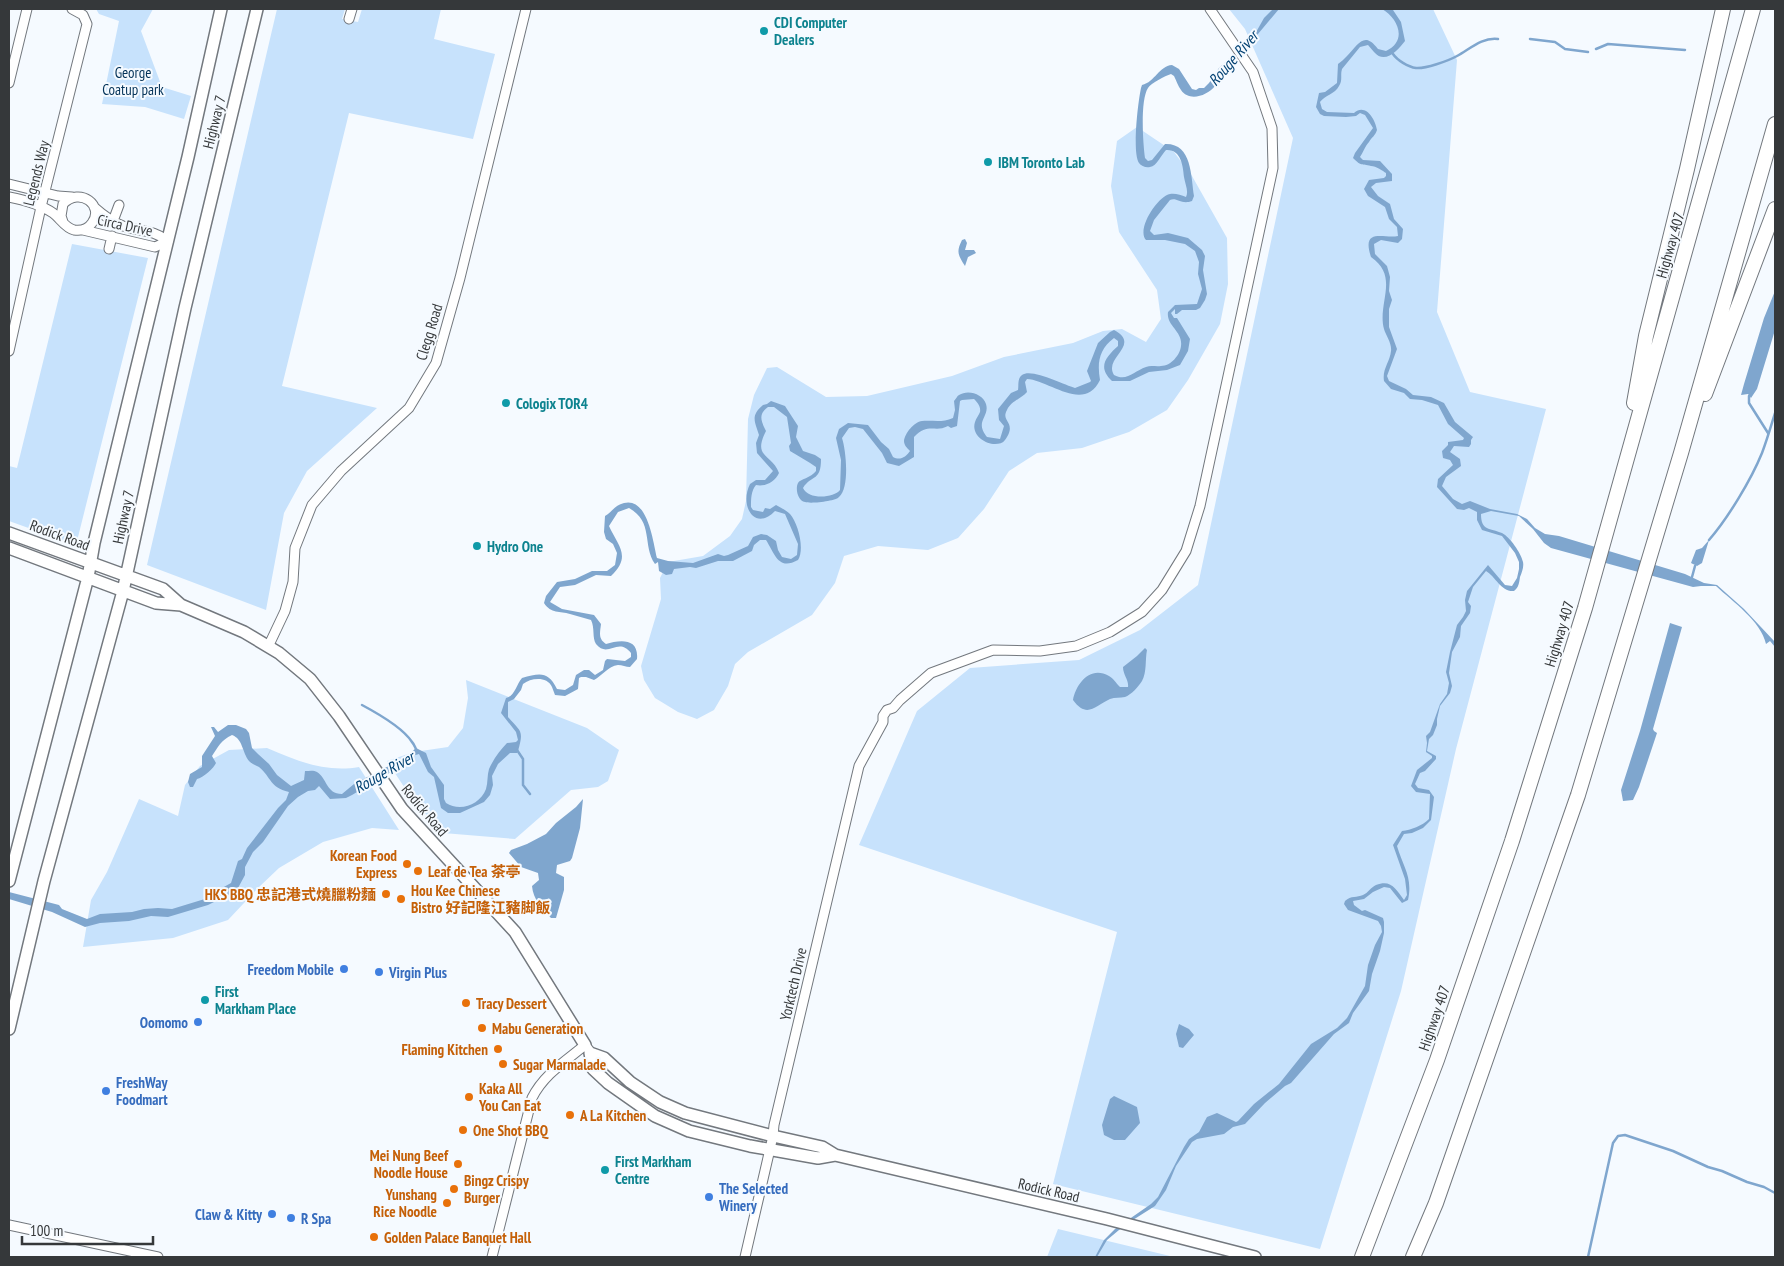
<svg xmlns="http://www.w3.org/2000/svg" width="1784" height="1266" viewBox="0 0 1784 1266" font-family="'PT Sans Narrow','Noto Sans SC',sans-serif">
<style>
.green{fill:#c7e2fc}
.water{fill:#7fa6ce}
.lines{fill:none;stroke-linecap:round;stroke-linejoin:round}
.stream{stroke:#7fa6ce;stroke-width:2.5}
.minor-casing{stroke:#73787e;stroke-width:11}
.major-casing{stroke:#73787e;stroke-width:14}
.highway-casing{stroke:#73787e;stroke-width:16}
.minor{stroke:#fff;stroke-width:9}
.major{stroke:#fff;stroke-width:11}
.highway{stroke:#fff;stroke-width:14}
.culture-dot{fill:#0f9aa8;stroke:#f5faff;stroke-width:2}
.food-dot{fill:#e8710a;stroke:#f5faff;stroke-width:2}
.shop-dot{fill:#3f7fe0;stroke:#f5faff;stroke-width:2}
.labels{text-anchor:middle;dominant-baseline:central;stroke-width:4;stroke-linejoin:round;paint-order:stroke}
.culture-label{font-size:15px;font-weight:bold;fill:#0d838f;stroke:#f5faff;text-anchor:start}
.park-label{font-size:15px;fill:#043359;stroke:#f5faff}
.street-label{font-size:15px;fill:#35383a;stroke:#f5faff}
.food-label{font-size:15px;font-weight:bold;fill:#c56008;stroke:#f5faff;text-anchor:start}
.shop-label{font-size:15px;font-weight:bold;fill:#366cbe;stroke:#f5faff;text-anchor:start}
.water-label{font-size:16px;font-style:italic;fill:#034273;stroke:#f5faff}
</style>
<rect width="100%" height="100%" fill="#f5faff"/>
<!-- green -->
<path class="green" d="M96,9H153L141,31L162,87L191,96L184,119L145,107L102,104L119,21L99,14Z
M277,9H345L342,19L358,22L362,9H441L434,39L495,54L473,139L349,113L282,386L377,408L307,471L284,513L266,610L147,565Z
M1229,9H1433L1457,60L1437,312L1470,392L1546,409L1456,749L1401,991L1320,1249L1053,1184L1117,932L859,845L917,711L970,668L1079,660L1140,630L1198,585L1293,138L1245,29Z
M1137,127L1174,152L1192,176L1227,238L1228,284L1220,324L1188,380L1167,410L1129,432L1082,448L1037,453L1009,471L984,509L958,538L928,550L878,546L844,556L835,583L812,615L748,652L735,664L728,686L714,710L697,719L678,712L655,698L644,680L641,666L661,599L660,578L668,562L703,556L730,536L742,519L746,501L748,419L754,395L767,368L777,367L826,397L867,396L952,376L1004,357L1073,343L1103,331L1122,329L1146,342L1161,319L1157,290L1119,232L1111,186L1117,141Z
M72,244L148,258L76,545L9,521V466L17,468Z
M466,680L587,728L619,750L608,781L598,787L571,790L515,839L443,833L412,799L387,761L414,752L448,747L463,728L468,698Z
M267,748C297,761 326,773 359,767L399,830L372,828L323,842L279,868L258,888L228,920L173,938L83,947L91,900L107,872L139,799L178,816L185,785L200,766L229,750Z
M1058,1229L1170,1256L1047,1257Z"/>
<!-- water -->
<path class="water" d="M1273,9H1279L1227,71C1219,76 1220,79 1215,86C1207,96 1189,102 1181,90C1178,86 1176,80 1174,76L1171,74C1165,76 1151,83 1148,88C1140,100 1143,144 1145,158L1148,161L1152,160L1165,144C1192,143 1191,176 1194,196L1192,201C1181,205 1177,197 1170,200L1154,220L1150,231L1154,235L1168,233L1188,238L1202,250L1205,256L1203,270L1207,294L1205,300L1200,308L1196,310H1182L1177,314H1175V309L1171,313L1174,318H1177L1190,339L1188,351L1180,365L1167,370L1149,372L1130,381H1112C1097,367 1106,357 1118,346V341L1114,338C1099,349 1097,363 1100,380C1084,413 1049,380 1027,379L1025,382L1027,392C1021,399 1011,401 1007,410C1000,422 1018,422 1005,440C1003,443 999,444 995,444C984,444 971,434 975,422C976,418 979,415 980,412C981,406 977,402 974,399L962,400L960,401L957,426L951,428L948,426C935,433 928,422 914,437V457L899,466L887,463L882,453L863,429L855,427L849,428L842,438C846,450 850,488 839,497C836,501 811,504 805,502C798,501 795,489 798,483C800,479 811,478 816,471V467C808,461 798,456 790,451L789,446L791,443L787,417L774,407H768C758,414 761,421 766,431C752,458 772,454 779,473C775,482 765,487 756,485C751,491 751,499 751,507L753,510L763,512L765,508L770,509L776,505C781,508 786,510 790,514C798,523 805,549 798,560C778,571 775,554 766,540H760L754,545L752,551L733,561H718L696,568L690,567L674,569L672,574L666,575L659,571L658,562L655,564C642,545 654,522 629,508L618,512L609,526C618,546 632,556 611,576L596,575L575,585L560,587L550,602L562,609L594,615L601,624C600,633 598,639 606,644C619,640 639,637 637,659L630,667C626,667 622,665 618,665C608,666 602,676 594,680L586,677H581L579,678L578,689L565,696L555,695C554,692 553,690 552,687C547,676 531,678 523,684L521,690L514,699L508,702V717C521,732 524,730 518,751L517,753H510L498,764L492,776L493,785L490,795L484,802L460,813H448L441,808L434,777L428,772L419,754L412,756L408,762L352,795L346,798L330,799L319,786L315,790L308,791L298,797L288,806L263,842L253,852L245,867V875L238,888L232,893L208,905L168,917L151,916L129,921L100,923L85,927L52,912L9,899V892L59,905L62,909L87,919L100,914L132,912L144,909L158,908L172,909L208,898L218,893L222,888L231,883L238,861L242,859L247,848L278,808L286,800L289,792C269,787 272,778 259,767C255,765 252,764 249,761C242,752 243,739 232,735C221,740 218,747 212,756L216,763C214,768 203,778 197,779L193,787H190L188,782L190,774L202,767V756L215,736L211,727H214L218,732L228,725H236L246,729L249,733L252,748L258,754L269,764L277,775L291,786L304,780L305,771C309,771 314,770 317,772C327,778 326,794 342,794L354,784L406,757L416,748L426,753L431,767L444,785V799L446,803C460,812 480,805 486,789C488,782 487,776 489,769C493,760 500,750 507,743L516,742L518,740L516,732L501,713L506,698C515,696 516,685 522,678C540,673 548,671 557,689L565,690L573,685L576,675L584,670H589L595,675L603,670L605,661L607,659L625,661L631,657V653C618,636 608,659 596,644C592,638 595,628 591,620C584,618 577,616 570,614C560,611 551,614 544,603L546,596L557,582L575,579L592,571H607L615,565L617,553L613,544L606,539L604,532L605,516C612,512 615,505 624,503C648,497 653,542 657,558L668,561L693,563L718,554L724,556L728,555L748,546L753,537L761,534L767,535L776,541L778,550L782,557L791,559L797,555L798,544L785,514L775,511C755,532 739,506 750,484L756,480H765L773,471L757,453L756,443L759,435C755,422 750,416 763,405L767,404L771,401L785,406L798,426L796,437L803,451L815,455L821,459C821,482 812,474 803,488C808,500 834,498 840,490L841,460L836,438L839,429L848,423L868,425L881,442L889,449L893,457C900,461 906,457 910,451C907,448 904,445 904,441C905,433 914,422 922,421C933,420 942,423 953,418L955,410L954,401C956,399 957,396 959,395C968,389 983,394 986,404C990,417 974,421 987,437L1000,439L1004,426L999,420L998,409L1011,393L1018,390C1019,385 1017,379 1022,375C1032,368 1064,385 1075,388L1090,382L1091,381L1087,371L1098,343L1110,332L1114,330C1142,345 1103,357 1114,375C1127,382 1134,371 1146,367C1151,365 1156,367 1161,366C1171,366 1180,355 1181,346C1183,331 1166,326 1168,312L1175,305L1197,304L1202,289L1198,274L1199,262L1195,251L1185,244L1165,240H1146C1136,229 1158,196 1170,194C1175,193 1181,195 1186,197C1189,191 1185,184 1184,177C1183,166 1181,149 1166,150C1161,155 1157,166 1150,167C1146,168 1141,166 1139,163C1132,153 1138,102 1141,88L1142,85C1155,82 1159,66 1172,65L1179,69L1192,89L1196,90L1199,88H1204L1209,83L1219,68L1255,34L1264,18Z
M1382,9L1393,10L1401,22L1405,41C1398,50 1385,65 1374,52C1372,50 1370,47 1368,45L1360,47L1342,69C1340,75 1343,80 1339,86C1335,94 1325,95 1320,102L1322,109L1327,112L1354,113C1365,103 1375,118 1377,130C1375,136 1372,137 1369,142C1365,146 1363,153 1360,157L1363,160L1380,161L1392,174V181L1376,183L1371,187L1378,196L1390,204L1394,219L1403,229L1402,239L1398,243L1381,240L1374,244L1375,254L1387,266L1390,277L1389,291L1392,300L1389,309V327L1397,349L1387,376L1389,381L1406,389L1413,395L1431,397L1444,403L1455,422L1473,437L1471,440V444L1469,447L1454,446L1450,452L1460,459L1461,466L1446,477L1442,486L1453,499L1462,504L1470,501L1490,509L1517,514L1527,519L1535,528L1545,534L1559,536L1685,574L1704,583L1717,585L1744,609L1775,642V647L1770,641L1766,644C1761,621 1733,602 1716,586H1701L1693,587L1551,548L1544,543L1533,529L1519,516L1491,511L1481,514C1481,531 1490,528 1502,533C1510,537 1521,553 1523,562C1524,567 1522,572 1520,577C1519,583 1519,587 1514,591C1501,592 1496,577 1486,571L1473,587L1468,602L1471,606L1470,613L1461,626L1460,637L1452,652L1449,673L1452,686L1450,693L1440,706L1437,719V725L1433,735L1429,739L1427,751L1436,756V759L1425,771L1420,773L1415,784L1418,788L1429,790L1434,797L1431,820L1423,828L1412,833L1404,834L1397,846C1403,867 1413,877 1408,900L1402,903L1390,888L1384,887L1373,892L1364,899L1353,901L1354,905L1362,911L1365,910L1383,918L1384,922V933L1380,951L1372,974L1369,991L1353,1013L1349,1023L1334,1034L1291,1083L1285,1086L1265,1103L1245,1124L1233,1127L1224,1134L1197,1139L1192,1142L1176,1166L1166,1190L1155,1206L1125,1225L1107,1240L1097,1257H1095L1104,1240L1115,1229L1151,1204L1158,1197L1184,1147L1189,1139L1199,1132L1207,1117L1217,1113L1236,1122L1238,1121L1254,1104L1279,1084L1311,1044L1337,1028L1347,1018L1365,986L1368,965L1375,945L1382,932L1381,926L1378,921L1348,910L1344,904L1345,901C1351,895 1357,898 1363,895C1368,893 1371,887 1376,885C1391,879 1396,889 1404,900L1407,895L1405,879L1393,845L1402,831C1411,830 1422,826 1429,819L1430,794L1416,792L1411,786L1417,770L1432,758V756L1426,752L1427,743L1426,736L1430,732L1440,704L1447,694L1449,683L1446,672L1450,652L1457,625L1463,617L1466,611L1465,600L1467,591L1488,565L1505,585L1512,586L1517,578L1519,569V562L1515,553L1502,536L1482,530L1477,520V512L1469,508L1464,510L1457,509L1437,487L1438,479L1453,465L1450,460L1443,458L1442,451L1448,445V442L1463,440L1464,438L1448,424L1438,405L1422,400L1410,399L1404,393L1391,389L1384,381C1382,369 1390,362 1391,351C1392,343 1386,336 1384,329C1377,303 1400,277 1371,257C1361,227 1384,239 1398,236L1397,227L1389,219L1385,207L1368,196L1364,189L1369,180L1384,178L1386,176V173C1383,171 1376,166 1371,166C1361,163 1362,167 1353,158L1355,153L1373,128L1365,115L1360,113L1356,116L1346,117L1324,116L1320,114L1316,107L1319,93L1325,92L1337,83L1338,64C1341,62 1344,59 1347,56C1358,45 1364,30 1378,49L1386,51C1408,41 1398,18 1382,9Z
M965,239L967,243L965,250H974L976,253L968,257L965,266C958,255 956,252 962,240Z
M1775,291V330L1757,389L1751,398L1748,394L1741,395L1744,384L1764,318Z
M1709,540L1702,563L1697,566L1691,563L1696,550L1702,548Z
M1670,623L1682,627L1653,729L1654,731L1657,733L1639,787L1633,800L1623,801L1621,790L1640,731Z
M1145,648L1147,650C1145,660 1147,672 1142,681C1139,686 1131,695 1125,697C1120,698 1115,697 1110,699C1095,706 1087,719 1073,700C1076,684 1090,665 1109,676C1113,678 1116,683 1120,687H1128C1129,680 1123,675 1123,667L1137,656Z
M583,799L580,828L572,858L570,861L557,865L556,873L564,877V890L556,918H551C542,909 533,899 532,886L539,880L538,873L521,867L509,853L511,850L527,844L546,834L556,823L576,807Z
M1179,1024L1189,1029L1194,1035L1183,1048L1179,1047L1176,1034Z
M1114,1096L1137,1107L1140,1123L1125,1140H1114L1104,1135L1102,1125L1110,1099Z"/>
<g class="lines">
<!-- stream -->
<path class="stream" d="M1530,39L1555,42L1565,49L1588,52
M1596,49L1608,44L1685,50
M1393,54C1397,60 1408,67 1416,68C1425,69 1448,61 1457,56C1470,49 1482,37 1498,39
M1749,396V403L1768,433
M1709,540C1728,518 1751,480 1762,453C1767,440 1771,426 1775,413
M1692,577L1695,566
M362,705C377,713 403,728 412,742C414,744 415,747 416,749
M517,750L523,759V785L530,794
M1588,1257L1613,1143L1618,1136L1625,1135L1673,1151L1708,1167L1722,1171L1747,1182L1764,1187L1775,1193"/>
<!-- minor casing -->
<g class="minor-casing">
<path id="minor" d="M349,19L352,9
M9,83L27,9
M9,184L58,196L72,197
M9,197C24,200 40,204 53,213C60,218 65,228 74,230C81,231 88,229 92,223C105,206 80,186 63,204L61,216L63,222
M94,207C103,215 112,222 123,226C141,232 152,229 168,241
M113,221L119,205
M83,230L155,247L168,241
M109,249L112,236
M9,351L41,207L87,24L83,15L72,9
M268,647L285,611L293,582L295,548L312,505L341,471L409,408L436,363L460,278L526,9
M9,1225L158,1257
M492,1257L532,1098C544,1074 566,1061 585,1045L589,1050
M745,1257L773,1136L774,1125L859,766L883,722V716L887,710L893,708L900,700L931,673L993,650L1040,651L1076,646L1110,632L1142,612L1162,590L1186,551L1200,506L1273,168L1272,128L1253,72L1210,9"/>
</g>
<!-- major casing -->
<g class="major-casing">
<path id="major" d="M9,533L163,589L181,605
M9,548L156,603L181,605L244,632L279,653L310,679L339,716L402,809L515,932L585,1045
M9,881L88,577L94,543L188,157L221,9
M9,1029L44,881L123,591L185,308L257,9
M835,1155L818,1158L750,1146L689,1131L655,1116L608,1083L593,1069L590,1053L604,1058L630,1082L660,1102L685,1113L773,1136L822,1147L835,1155L1107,1219L1255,1257"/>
</g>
<!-- highway casing -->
<g class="highway-casing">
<path id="highway" d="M1705,394L1775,209
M1634,403L1646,336L1687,169L1723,9
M1362,1257L1437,1060L1512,841L1585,608L1753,9
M1413,1257L1436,1203L1578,795L1681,453L1775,124"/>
</g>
<!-- minor -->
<use href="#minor" class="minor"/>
<!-- major -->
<use href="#major" class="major"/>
<!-- highway -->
<use href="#highway" class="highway"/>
</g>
<!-- markers -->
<g class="culture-dot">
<circle cx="764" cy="31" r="5"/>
<circle cx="988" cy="162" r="5"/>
<circle cx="506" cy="403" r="5"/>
<circle cx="477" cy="546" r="5"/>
<circle cx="205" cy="1000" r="5"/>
<circle cx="605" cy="1170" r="5"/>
</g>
<g class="food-dot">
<circle cx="407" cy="864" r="5"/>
<circle cx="418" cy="871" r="5"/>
<circle cx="386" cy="894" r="5"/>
<circle cx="401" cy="899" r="5"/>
<circle cx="466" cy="1003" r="5"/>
<circle cx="482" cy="1028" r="5"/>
<circle cx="498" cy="1049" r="5"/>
<circle cx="503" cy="1064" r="5"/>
<circle cx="469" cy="1097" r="5"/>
<circle cx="570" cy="1115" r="5"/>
<circle cx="463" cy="1130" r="5"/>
<circle cx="458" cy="1164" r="5"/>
<circle cx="454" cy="1189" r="5"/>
<circle cx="447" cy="1203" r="5"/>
<circle cx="374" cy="1237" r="5"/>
</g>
<g class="shop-dot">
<circle cx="344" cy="969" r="5"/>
<circle cx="379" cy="972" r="5"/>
<circle cx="198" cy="1022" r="5"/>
<circle cx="106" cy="1091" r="5"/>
<circle cx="709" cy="1197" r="5"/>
<circle cx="272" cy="1214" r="5"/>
<circle cx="291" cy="1218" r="5"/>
</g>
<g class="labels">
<!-- culture labels -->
<g class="culture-label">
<text x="774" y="22">CDI Computer<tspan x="774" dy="17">Dealers</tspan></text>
<text x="998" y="162">IBM Toronto Lab</text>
<text x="516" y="403">Cologix TOR4</text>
<text x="487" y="546">Hydro One</text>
<text x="215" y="991">First<tspan x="215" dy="17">Markham Place</tspan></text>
<text x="615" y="1161">First Markham<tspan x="615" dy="17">Centre</tspan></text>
</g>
<!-- park labels -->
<g class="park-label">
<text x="133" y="72">George<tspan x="133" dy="17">Coatup park</tspan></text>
</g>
<!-- street labels -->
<g class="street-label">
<text transform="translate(214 122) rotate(-76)">Highway 7</text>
<text transform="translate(36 173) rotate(-76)">Legends Way</text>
<text transform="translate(125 225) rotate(12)">Circa Drive</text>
<text transform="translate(1670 245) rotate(-74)">Highway 407</text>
<text transform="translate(429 332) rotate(-73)">Clegg Road</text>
<text transform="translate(123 517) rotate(-78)">Highway 7</text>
<text transform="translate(60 535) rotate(20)">Rodick Road</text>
<text transform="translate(1559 634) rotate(-73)">Highway 407</text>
<text transform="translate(425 810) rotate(50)">Rodick Road</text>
<text transform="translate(793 984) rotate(-77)">Yorktech Drive</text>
<text transform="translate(1434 1018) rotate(-71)">Highway 407</text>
<text transform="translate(1049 1190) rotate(13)">Rodick Road</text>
</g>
<!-- food labels -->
<g class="food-label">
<text x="397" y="855" text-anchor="end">Korean Food<tspan x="397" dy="17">Express</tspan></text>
<text x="428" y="871">Leaf de Tea 茶亭</text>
<text x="411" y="890">Hou Kee Chinese<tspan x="411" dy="17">Bistro 好記隆江豬脚飯</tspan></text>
<text x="376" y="894" text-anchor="end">HKS BBQ 忠記港式燒臘粉麵</text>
<text x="476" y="1003">Tracy Dessert</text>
<text x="492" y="1028">Mabu Generation</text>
<text x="488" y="1049" text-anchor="end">Flaming Kitchen</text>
<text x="513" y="1064">Sugar Marmalade</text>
<text x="479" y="1088">Kaka All<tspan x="479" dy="17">You Can Eat</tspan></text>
<text x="580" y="1115">A La Kitchen</text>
<text x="473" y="1130">One Shot BBQ</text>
<text x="448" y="1155" text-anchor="end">Mei Nung Beef<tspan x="448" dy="17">Noodle House</tspan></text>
<text x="464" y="1180">Bingz Crispy<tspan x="464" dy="17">Burger</tspan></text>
<text x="437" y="1194" text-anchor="end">Yunshang<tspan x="437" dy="17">Rice Noodle</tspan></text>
<text x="384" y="1237">Golden Palace Banquet Hall</text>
</g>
<!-- shop labels -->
<g class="shop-label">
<text x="334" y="969" text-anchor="end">Freedom Mobile</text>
<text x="389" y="972">Virgin Plus</text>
<text x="188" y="1022" text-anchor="end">Oomomo</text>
<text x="116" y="1082">FreshWay<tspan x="116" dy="17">Foodmart</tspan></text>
<text x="719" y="1188">The Selected<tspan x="719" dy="17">Winery</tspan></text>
<text x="262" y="1214" text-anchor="end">Claw &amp; Kitty</text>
<text x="301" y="1218">R Spa</text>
</g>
<!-- water labels -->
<g class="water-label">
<text transform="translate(1233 58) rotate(-49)">Rouge River</text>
<text transform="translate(384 772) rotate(-30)">Rouge River</text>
</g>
</g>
<!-- border -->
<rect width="1784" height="1266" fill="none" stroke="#35383a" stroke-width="20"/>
<!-- scale -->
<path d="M22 1236v8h131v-8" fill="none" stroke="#35383a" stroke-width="2.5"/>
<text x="30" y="1236" font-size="15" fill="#35383a" stroke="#f5faff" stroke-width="4" paint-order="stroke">100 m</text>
</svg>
